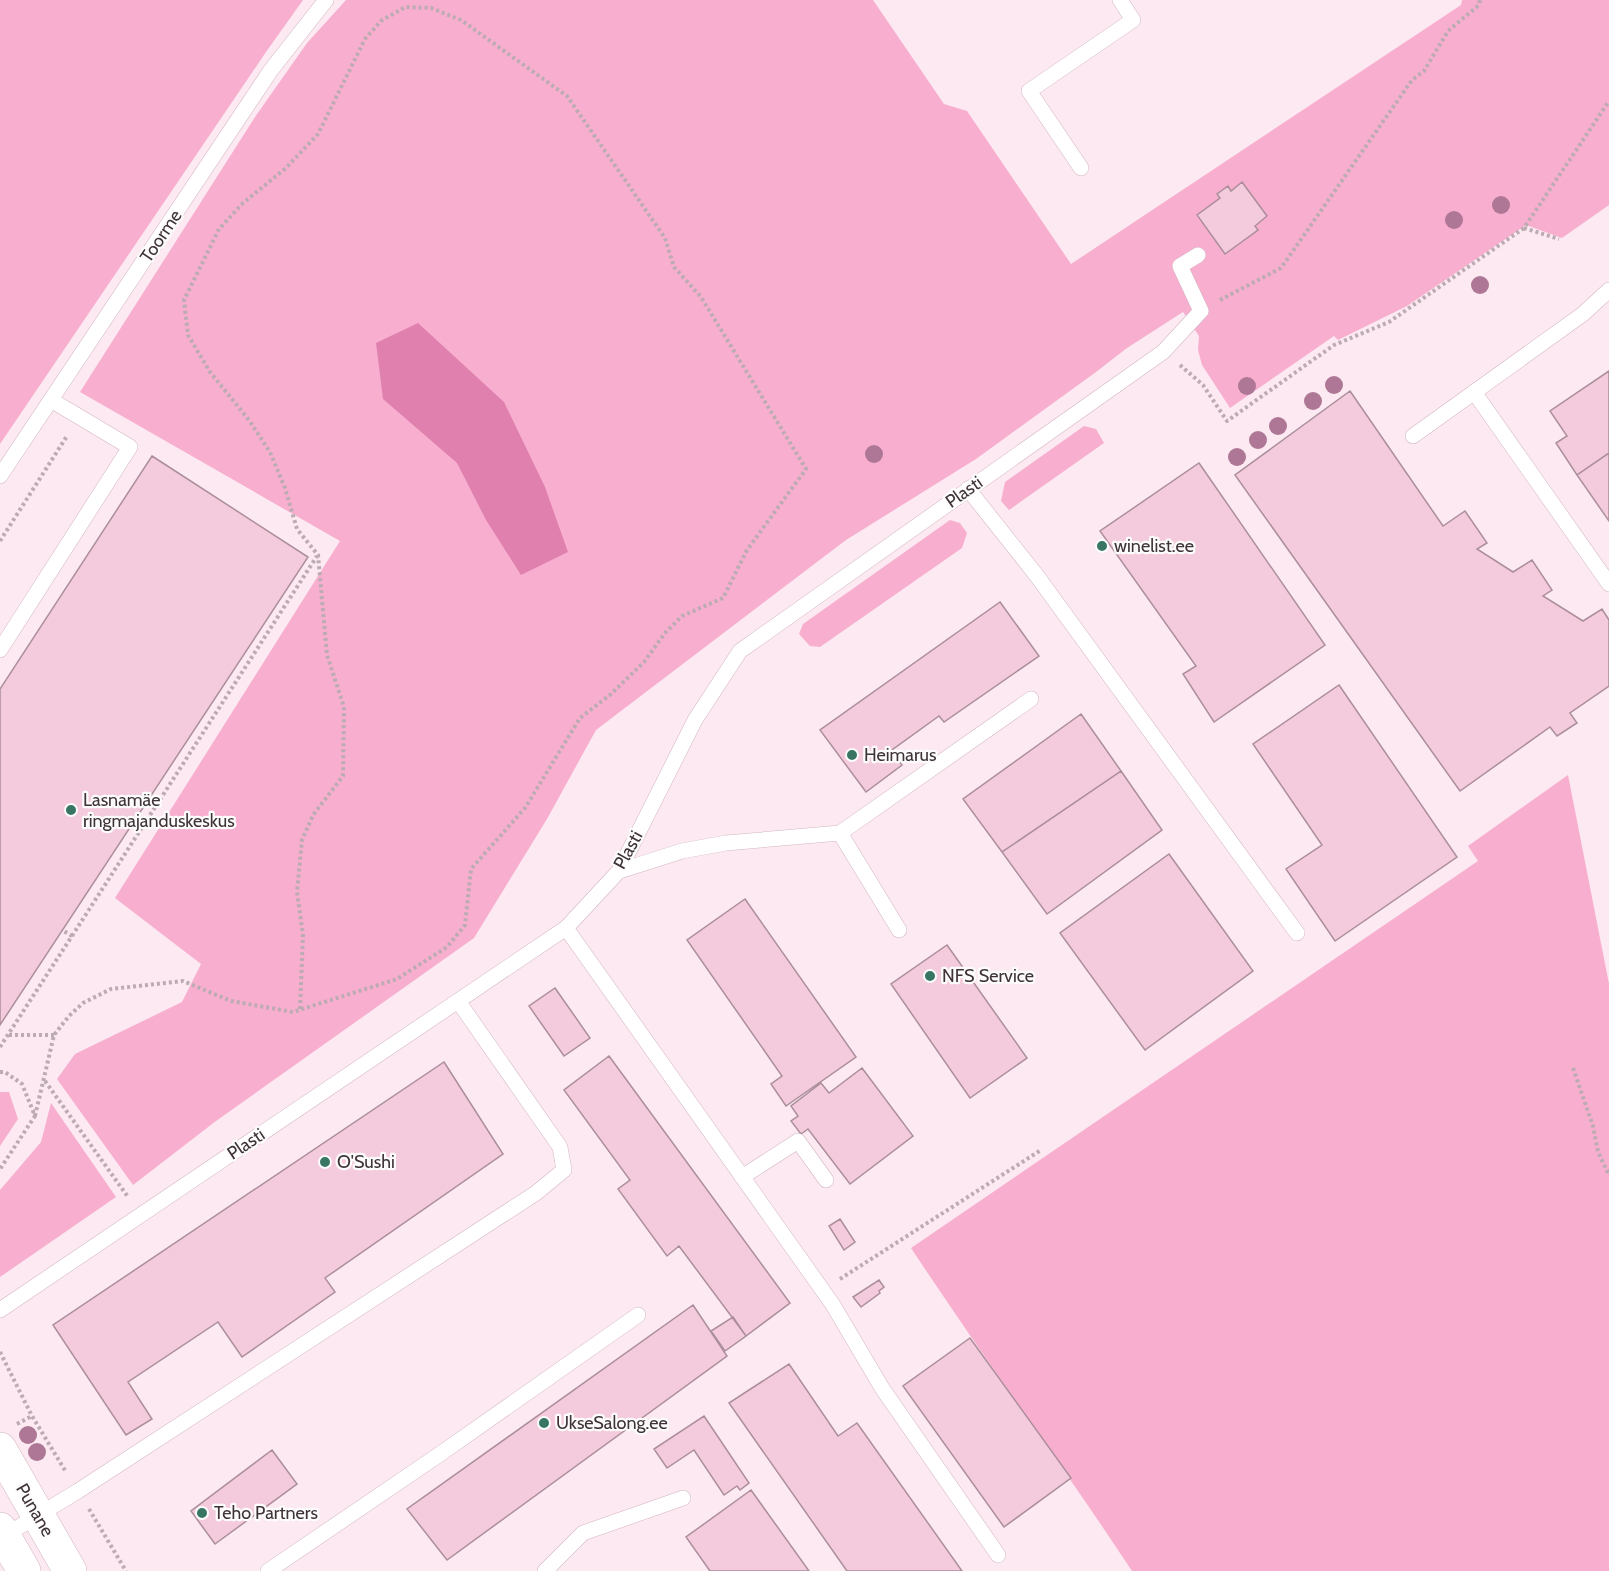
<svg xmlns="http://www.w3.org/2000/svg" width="1609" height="1571" viewBox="0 0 1609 1571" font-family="Cabin,sans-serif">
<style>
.green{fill:#f8afcf}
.water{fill:#e080ae}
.building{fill:#f4cbdc;stroke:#ac8e9b;stroke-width:1.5}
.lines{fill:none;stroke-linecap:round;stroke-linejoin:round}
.lane-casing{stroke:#d4b5c2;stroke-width:16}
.secondary-casing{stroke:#d4b5c2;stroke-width:34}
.path{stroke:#bcabb2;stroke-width:4;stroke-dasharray:3 3;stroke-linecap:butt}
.lane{stroke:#fff;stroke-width:15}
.secondary{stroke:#fff;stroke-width:33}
.tree{fill:#ae7795}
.poi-dot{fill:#387663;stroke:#fcfcfc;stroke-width:2}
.labels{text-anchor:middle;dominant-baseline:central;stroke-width:4.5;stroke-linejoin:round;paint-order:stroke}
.street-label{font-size:18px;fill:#3f3338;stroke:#fcfcfc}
.poi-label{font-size:18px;fill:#3f3338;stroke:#fcfcfc;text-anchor:start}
</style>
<rect width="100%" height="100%" fill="#fce9f1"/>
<!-- green -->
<path class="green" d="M0,0H303L266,52L0,444Z
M346,0H873L944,104L967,111L1071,264L1461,5L1462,0H1609V205L1562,238L1526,225L1407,306L1338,340L1334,336L1230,408L1202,365L1198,350L1199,336L1183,312L1127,348L1096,372L976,459L846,540L596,730L547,819L474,938L216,1121L133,1185L57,1079L75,1054L182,1002L201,964L115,898L340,541L80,392L255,117L307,43Z
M1084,426L1096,429L1104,443L1009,510L1001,501L1005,482Z
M950,520L960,523L967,533L962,548L820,647L810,646L799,634L803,624Z
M1568,775L1609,984V1571H1132C1060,1462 983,1357 911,1248L1478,861L1468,846Z
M0,1092H9L18,1119L0,1146Z
M51,1103L116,1197L0,1277V1190L41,1142Z"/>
<!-- water -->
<path class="water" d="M418,323L504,402L545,487L568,552L521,575L486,520L457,463L383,399L376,343Z"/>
<!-- building -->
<path class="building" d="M1242,182L1267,216L1255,226L1258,230L1225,254L1197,215L1220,198L1217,194L1228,186L1231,191Z
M1609,371V453L1577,475L1556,443L1567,436L1550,411Z
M1350,391L1443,526L1465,511L1487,543L1477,549L1513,572L1532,560L1552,590L1543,596L1583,621L1602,609L1609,620V686L1570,713L1577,723L1557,736L1550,727L1460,791L1235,475Z
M1609,453V521L1577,475Z
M152,456L308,557L0,1025V689Z
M1199,463L1325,645L1214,722L1183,674L1196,666L1100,531Z
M1000,602L1039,656L944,722L939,716L892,750L902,765L866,792L820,730Z
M1339,685L1457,857L1335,941L1286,869L1322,845L1253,744Z
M1081,714L1121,771L1002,852L963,799Z
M1121,771L1162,830L1047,914L1002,852Z
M1169,854L1253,971L1145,1050L1060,933Z
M745,899L856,1057L786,1106L771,1084L782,1076L687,940Z
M947,945L1027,1058L970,1098L891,984Z
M555,988L590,1038L564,1056L529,1006Z
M609,1056L790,1303L746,1336L679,1246L667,1256L618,1189L630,1180L564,1090Z
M444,1062L503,1154L325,1278L335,1292L242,1357L218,1322L128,1382L152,1419L126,1435L53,1325Z
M862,1068L913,1136L850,1184L808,1129L801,1134L791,1121L798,1116L791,1106L821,1083L829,1093Z
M840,1219L855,1242L844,1250L829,1226Z
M879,1280L884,1287L879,1291L880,1293L861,1307L853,1297Z
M693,1305L727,1356L447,1560L407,1509Z
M733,1317L746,1336L725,1351L711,1331Z
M970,1338L1071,1478L1004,1527L903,1386Z
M789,1364L838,1436L857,1423L962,1571H847L729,1403Z
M704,1416L749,1483L740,1490L737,1486L724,1495L694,1450L667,1468L654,1449Z
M272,1450L297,1484L215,1544L191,1511Z
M751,1490L809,1571H710L686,1537Z"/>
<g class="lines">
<!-- lane casing -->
<g class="lane-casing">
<path id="lane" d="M1081,168L1029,91L1133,20L1120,0
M1474,392L1609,584
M1413,436L1583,314L1609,290
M0,476L271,70L326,0
M968,489L1037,576L1297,933
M0,650L130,447L51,400
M840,833L899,930
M619,871L682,851L726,843L840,833L1031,699
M566,928L833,1305L882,1388L998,1555
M742,1177L798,1141L826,1180
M0,1310L566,928L619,871L695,720L740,651L1163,352L1201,311L1180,266L1198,255
M4,1536L78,1491L536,1193L564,1170L560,1147L458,1001
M268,1571L440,1454L638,1315
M545,1571L583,1533L683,1498"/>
</g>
<!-- secondary casing -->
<g class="secondary-casing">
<path id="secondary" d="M0,1449L70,1571
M0,1529L24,1571"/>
</g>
<!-- path -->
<path class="path" d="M1524,228L1559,239
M1220,300L1281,268L1412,80L1424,71L1448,31L1479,5L1480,0
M1180,365L1203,385L1227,421L1334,345L1389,322L1524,228L1609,101
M0,541L67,436
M72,936L317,556
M9,1035H54
M0,1047L72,936L62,930
M1573,1068L1593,1126L1598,1152L1609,1175
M0,1072H5L22,1084L35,1116L0,1169
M45,1081L128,1197
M35,1116L54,1035L69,1016L83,1003L111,989L183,981L231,1001L293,1012L397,979L447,947L465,925L471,869L525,808L580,718L611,694L644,662L665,633L682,616L723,598L747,550L806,469L701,297L674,267L665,238L567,96L461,20L431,8L405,7L381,21L365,39L318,134L286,168L243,203L219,229L184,300L188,335L210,372L249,420L270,452L285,488L297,529L318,555L327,655L344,707L343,776L313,815L302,840L297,892L303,935L300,1010
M840,1279L1041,1150
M0,1352L32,1416L66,1472
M17,1424L32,1416
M89,1509L126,1571"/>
<!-- lane -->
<use href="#lane" class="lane"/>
<!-- secondary -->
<use href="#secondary" class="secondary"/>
</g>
<!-- trees -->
<g class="tree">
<circle cx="1501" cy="205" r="9"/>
<circle cx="1454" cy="220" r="9"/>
<circle cx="1480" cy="285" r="9"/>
<circle cx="1334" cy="385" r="9"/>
<circle cx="1247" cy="386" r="9"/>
<circle cx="1313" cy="401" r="9"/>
<circle cx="1278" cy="426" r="9"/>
<circle cx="1258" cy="440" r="9"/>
<circle cx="874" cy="454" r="9"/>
<circle cx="1237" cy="457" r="9"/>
<circle cx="28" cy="1435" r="9"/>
<circle cx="37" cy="1452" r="9"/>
</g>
<!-- markers -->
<g class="poi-dot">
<circle cx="1102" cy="546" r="6"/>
<circle cx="852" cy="755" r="6"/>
<circle cx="71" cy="810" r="6"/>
<circle cx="930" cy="976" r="6"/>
<circle cx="325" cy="1162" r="6"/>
<circle cx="544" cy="1423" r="6"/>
<circle cx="202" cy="1513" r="6"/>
</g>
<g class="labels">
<!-- street labels -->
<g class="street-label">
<text transform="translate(161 236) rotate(-56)">Toorme</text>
<text transform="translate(964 492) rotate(-35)">Plasti</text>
<text transform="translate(628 850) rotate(-61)">Plasti</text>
<text transform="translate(246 1144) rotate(-34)">Plasti</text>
<text transform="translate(35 1510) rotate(60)">Punane</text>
</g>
<!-- poi labels -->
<g class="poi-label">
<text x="1114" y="546">winelist.ee</text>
<text x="864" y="755">Heimarus</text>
<text x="83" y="800">Lasnamäe<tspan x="83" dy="21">ringmajanduskeskus</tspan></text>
<text x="942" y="976">NFS Service</text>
<text x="337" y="1162">O'Sushi</text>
<text x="556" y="1423">UkseSalong.ee</text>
<text x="214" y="1513">Teho Partners</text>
</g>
</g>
</svg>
